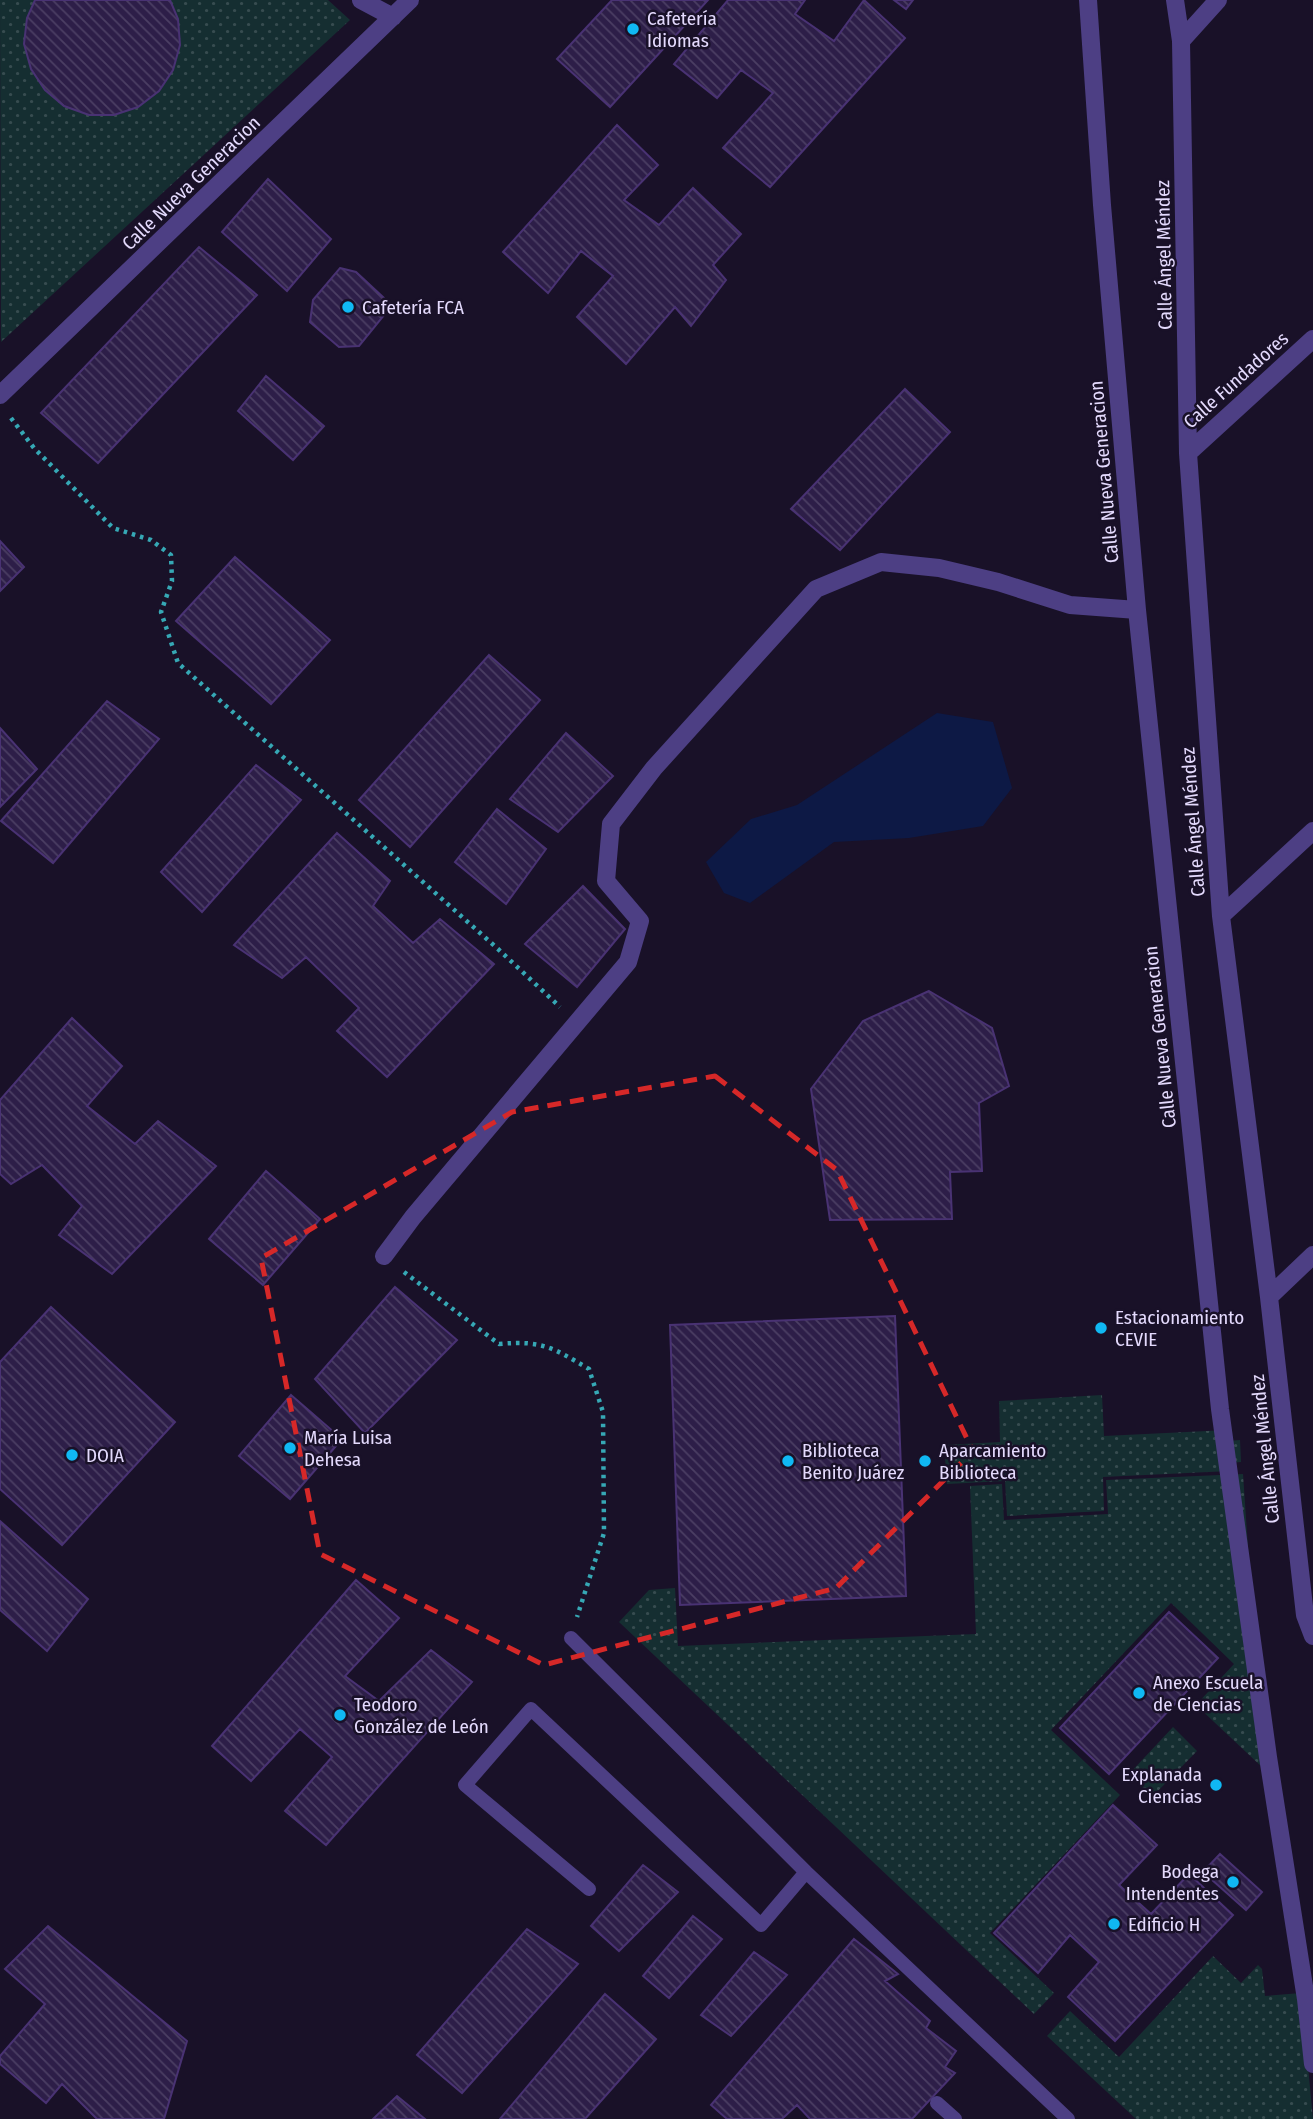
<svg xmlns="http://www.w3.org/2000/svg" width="1313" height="2119" viewBox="0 0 1313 2119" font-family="'Fira Sans Condensed',sans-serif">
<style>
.grass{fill:url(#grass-dots)}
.water{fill:#0d1945}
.building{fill:url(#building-back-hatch);stroke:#493273;stroke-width:2}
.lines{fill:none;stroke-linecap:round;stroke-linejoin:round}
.path{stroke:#36a8b5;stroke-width:4.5;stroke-dasharray:3.5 5;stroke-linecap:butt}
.lane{stroke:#4d3f84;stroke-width:14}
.street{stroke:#4d3f84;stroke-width:18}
.marked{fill:none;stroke:#d62828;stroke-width:5;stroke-dasharray:14 9;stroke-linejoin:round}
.poi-dot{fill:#10b8f3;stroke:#191128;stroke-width:2.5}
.labels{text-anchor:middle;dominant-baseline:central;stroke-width:5;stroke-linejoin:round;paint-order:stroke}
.poi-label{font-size:19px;fill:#e4dafd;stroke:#191128;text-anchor:start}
.street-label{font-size:19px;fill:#e4dafd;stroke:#191128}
</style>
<defs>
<pattern id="grass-dots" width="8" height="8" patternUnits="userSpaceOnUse" patternTransform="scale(1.75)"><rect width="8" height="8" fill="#152e31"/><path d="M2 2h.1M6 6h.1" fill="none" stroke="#374c50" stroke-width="1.8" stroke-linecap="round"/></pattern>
<pattern id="building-back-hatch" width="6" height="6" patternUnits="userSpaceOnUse" patternTransform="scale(1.75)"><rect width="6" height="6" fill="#2d1e48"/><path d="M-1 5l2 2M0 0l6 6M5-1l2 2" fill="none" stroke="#4b3e63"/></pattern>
</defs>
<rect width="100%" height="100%" fill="#191128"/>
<!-- grass -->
<path class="grass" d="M0,0H328L350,20L1,342Z
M1102,1395L1104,1436L1228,1430V1441L1240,1440L1241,1462L1230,1463V1471L1103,1477L1104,1511L1007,1516L1005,1481L947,1484L944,1445L1000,1442L999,1401Z
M1243,1474L1263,1768L1196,1705L1234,1664L1171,1603L1051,1730L1120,1795L990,1933L1054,1993L1034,2014L619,1622L649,1590L675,1588L678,1646L976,1634L970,1486L1002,1484L1004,1520L1108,1514L1106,1480Z
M1173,1727L1197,1751L1152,1797L1129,1774Z
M1213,1956L1241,1983L1258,1965L1262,1969L1265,1996L1301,1993L1313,2119H1136L1047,2036L1070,2011L1119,2057Z"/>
<!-- water -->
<path class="water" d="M937,713L993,722L1012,788L983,826L909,838L834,842L750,903L724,893L706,862L751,819L797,805Z"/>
<!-- building -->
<path class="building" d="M35,0H170L178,19L180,45L173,70L159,91L138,107L114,115H89L64,106L45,90L31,69L24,44L27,18Z
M612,0H708L610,107L557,59Z
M728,0H805L795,14L834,41L864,0L905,38L770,187L723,148L773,93L741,70L717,98L674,64Z
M894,0H913L906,9Z
M617,125L658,165L624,200L659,225L693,188L741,234L713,265L726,280L691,326L675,307L626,364L577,317L613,276L581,251L548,293L503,252Z
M268,179L331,239L287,291L222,232Z
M199,247L257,295L98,463L41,413Z
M340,268L356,272L384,298L385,314L359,346L339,347L310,322L313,300Z
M266,376L324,426L293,460L238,411Z
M905,389L950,432L840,550L791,509Z
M0,541L24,567L0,591Z
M235,557L330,640L271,704L176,621Z
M489,655L540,700L410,847L359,800Z
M107,701L159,739L53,863L1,821Z
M0,728L37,769L0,807Z
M566,733L613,776L558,832L510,799Z
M256,765L301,800L202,912L161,872Z
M497,809L546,849L506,904L455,862Z
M337,833L390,881L373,906L413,943L440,919L494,964L387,1077L337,1031L359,1008L306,957L282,978L234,945Z
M583,886L625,929L577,987L525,944Z
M929,991L992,1028L1009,1086L979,1103L982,1171L950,1172L952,1219L830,1220L811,1089L863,1021Z
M72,1018L122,1066L87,1106L135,1144L158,1121L216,1166L112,1274L59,1235L82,1206L42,1165L11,1184L0,1174V1100Z
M266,1171L320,1219L263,1285L209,1239Z
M395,1287L457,1340L365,1433L315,1379Z
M51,1307L175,1422L62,1545L0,1489V1362Z
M895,1316L906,1596L680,1605L670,1325Z
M291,1395L342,1439L290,1499L239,1456Z
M0,1521L88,1599L47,1651L0,1610Z
M356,1580L399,1618L345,1676L379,1701L431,1650L472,1682L326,1845L285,1811L332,1757L300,1729L251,1781L212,1746Z
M1169,1612L1218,1658L1109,1774L1060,1728Z
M1113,1805L1157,1845L1119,1885L1151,1914L1189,1874L1233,1915L1115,2041L1068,1997L1099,1962L1070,1935L1038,1973L994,1933Z
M1220,1854L1262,1892L1246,1910L1203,1872Z
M643,1865L678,1892L619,1951L591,1926Z
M693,1916L722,1939L669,1998L643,1976Z
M48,1926L187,2041L164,2119H97L62,2084L46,2103L0,2064V2056L45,2004L5,1969Z
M527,1929L578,1964L462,2093L417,2055Z
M854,1939L898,1974L885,1981L930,2021L926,2028L956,2051L945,2067L955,2073L912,2119H810L797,2105L782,2119H727L711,2105Z
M754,1952L787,1975L731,2036L701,2015Z
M605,1994L656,2039L585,2119H500Z
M397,2096L425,2119H373Z"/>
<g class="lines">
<!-- path -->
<path class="path" d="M11,418L34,448L113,528L151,540L171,555L172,581L161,612L178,663L498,949L560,1007
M404,1272L499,1344C543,1340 553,1348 589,1369L603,1412L604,1533L577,1617"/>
<!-- lane -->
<path class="lane" d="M571,1638L806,1872L1068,2119
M589,1889L465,1785L531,1709L761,1925L806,1872
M937,2103L955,2119"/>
<!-- street -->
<path class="street" d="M361,0L393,17
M1088,0L1102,205L1137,610L1220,1409L1268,1757L1306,1999L1313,2064
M1175,0L1181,41L1188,453L1221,916L1269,1297L1305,1615L1313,1636
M1181,41L1218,0
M0,395L410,0
M1188,453L1313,339
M1221,916L1313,831
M384,1256L413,1217L628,962L640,921L606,881L611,824L654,768L816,589L881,562L939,568L998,582L1070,605L1137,610
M1269,1297L1313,1255"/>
</g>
<!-- marked area -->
<path class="marked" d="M715,1076L837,1170L973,1451L836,1588L544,1665L320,1554L261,1258L512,1112Z"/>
<!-- markers -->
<g class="poi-dot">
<circle cx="633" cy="29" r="7"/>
<circle cx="348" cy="307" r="7"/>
<circle cx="1101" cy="1328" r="7"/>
<circle cx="290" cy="1448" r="7"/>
<circle cx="72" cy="1455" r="7"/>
<circle cx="788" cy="1461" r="7"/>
<circle cx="925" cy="1461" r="7"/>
<circle cx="1139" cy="1693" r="7"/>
<circle cx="340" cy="1715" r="7"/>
<circle cx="1216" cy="1785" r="7"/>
<circle cx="1233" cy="1882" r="7"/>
<circle cx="1114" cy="1924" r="7"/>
</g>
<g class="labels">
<!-- poi labels -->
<g class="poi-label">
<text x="647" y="18">Cafetería<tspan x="647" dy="22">Idiomas</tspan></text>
<text x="362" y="307">Cafetería FCA</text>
<text x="1115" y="1317">Estacionamiento<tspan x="1115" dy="22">CEVIE</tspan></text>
<text x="304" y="1437">María Luisa<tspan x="304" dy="22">Dehesa</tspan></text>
<text x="802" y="1450">Biblioteca<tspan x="802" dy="22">Benito Juárez</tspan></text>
<text x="939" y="1450">Aparcamiento<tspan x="939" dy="22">Biblioteca</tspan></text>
<text x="86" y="1455">DOIA</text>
<text x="1153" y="1682">Anexo Escuela<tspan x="1153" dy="22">de Ciencias</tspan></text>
<text x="354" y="1704">Teodoro<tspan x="354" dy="22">González de León</tspan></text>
<text x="1202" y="1774" text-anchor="end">Explanada<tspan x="1202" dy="22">Ciencias</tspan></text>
<text x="1219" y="1871" text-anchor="end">Bodega<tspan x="1219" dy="22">Intendentes</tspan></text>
<text x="1128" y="1924">Edificio H</text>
</g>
<!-- street labels -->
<g class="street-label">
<text transform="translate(191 183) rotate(-44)">Calle Nueva Generacion</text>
<text transform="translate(1164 255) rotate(-91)">Calle Ángel Méndez</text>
<text transform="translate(1236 380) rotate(-42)">Calle Fundadores</text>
<text transform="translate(1104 472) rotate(-95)">Calle Nueva Generacion</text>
<text transform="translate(1193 822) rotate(-94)">Calle Ángel Méndez</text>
<text transform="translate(1160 1037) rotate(-96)">Calle Nueva Generacion</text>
<text transform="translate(1265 1449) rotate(-96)">Calle Ángel Méndez</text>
</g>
</g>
</svg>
